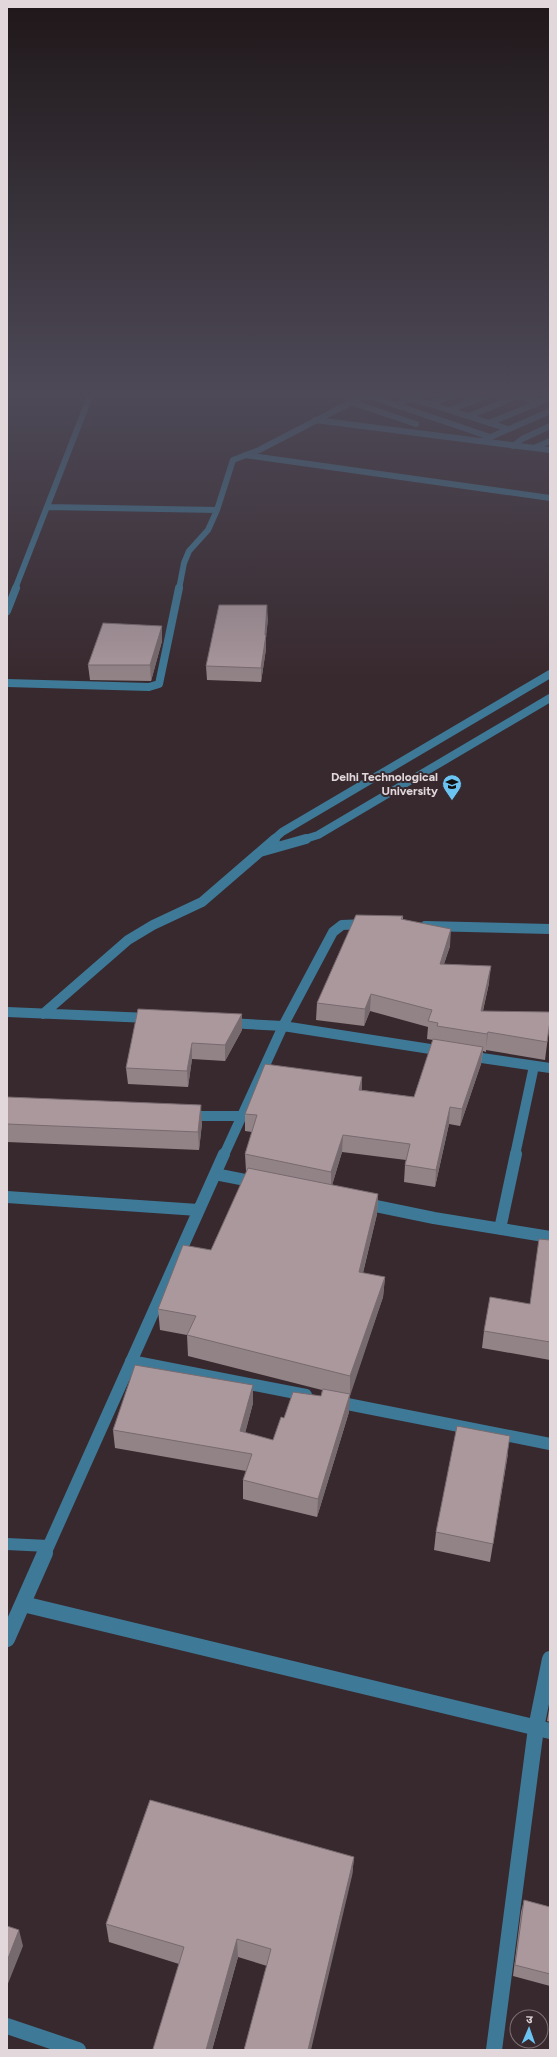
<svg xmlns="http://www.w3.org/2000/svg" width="557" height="2057" viewBox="0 0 557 2057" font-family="Figtree,'Noto Sans Devanagari',sans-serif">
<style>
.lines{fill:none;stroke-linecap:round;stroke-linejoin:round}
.minor-far4{stroke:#3e7a98;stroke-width:6}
.minor-far3{stroke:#3e7a98;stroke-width:8}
.minor-far2{stroke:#3e7a98;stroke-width:10}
.minor-far1{stroke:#3e7a98;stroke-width:12}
.minor{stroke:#3e7a98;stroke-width:16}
.wall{fill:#928387}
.shaded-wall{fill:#776a6e}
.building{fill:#aa989d;stroke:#776a6e}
.labels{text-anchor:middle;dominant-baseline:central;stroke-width:4;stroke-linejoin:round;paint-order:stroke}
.poi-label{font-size:12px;font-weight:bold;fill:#e2d8db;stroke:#38292e;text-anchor:end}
</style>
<rect width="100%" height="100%" fill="#38292e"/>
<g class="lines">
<!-- minor-far4 -->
<path class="minor-far4" d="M399,391L393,393L430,404
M430,391L396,405L490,437
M466,391L430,404L508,429
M501,391L540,402
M542,391L550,393
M365,395L396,405
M351,402L416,424
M449,410L500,391
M469,416L518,396
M315,420L550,450
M489,423L550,398
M484,440L550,411
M513,446L522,439L550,426
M534,448L550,441
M245,455L550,498
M48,507L217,510L233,460L259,450L373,391
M15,589L92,391
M179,589L184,563L189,551L208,530L217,510"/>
<!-- minor-far3 -->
<path class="minor-far3" d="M7,611L16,588
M7,683L149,687L159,684L179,588
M273,840L282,832L550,674
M302,840L318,835L550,698"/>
<!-- minor-far2 -->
<path class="minor-far2" d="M260,852L306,839
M425,926L550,929
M7,1012L149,1018
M43,1014L128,940L153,925L202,902L275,839
M229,1023L283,1026L443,1051
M468,1056L550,1068
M189,1116H241
M224,1155L283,1026L333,932L342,925L365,924
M515,1155L534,1066"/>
<!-- minor-far1 -->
<path class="minor-far1" d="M215,1174L256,1182
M7,1197L198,1210
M366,1204L434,1218L550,1237
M500,1229L516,1154
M131,1361L306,1395
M337,1402L550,1444
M7,1544L48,1546
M45,1554L224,1154"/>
<!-- minor -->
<path class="minor" d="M23,1604L550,1731
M7,1639L45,1553
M7,2026L78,2050
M494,2050L536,1728L550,1659"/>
</g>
<!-- wall -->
<path class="wall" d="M268,619L266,635V649L261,682L207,680L206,666Z
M162,626V641L151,681L90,680L88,665Z
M403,916V919L450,946L444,964L489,983L483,1011L550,1021L545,1060L486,1050V1052L483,1051L481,1064L460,1126L449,1124L435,1187L404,1182L405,1165L406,1160L342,1152L332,1185L378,1194L377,1214L363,1273L385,1277L383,1297L349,1396V1412L317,1517L243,1499V1480L246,1471L115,1448L113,1430L253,1403L245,1433L273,1440L284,1418L321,1396L322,1390L188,1356L187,1335L160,1330L158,1309L211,1250L247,1171H246L245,1154L252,1132L245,1131V1114L362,1077V1090L414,1097L433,1040L427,1039L428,1027L370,1011L364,1026L316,1020L317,1003Z
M138,1009L242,1030L225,1061L192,1059L188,1087L128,1084L126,1068Z
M7,1097L202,1123L199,1150L7,1142Z
M550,1240V1360L482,1348L484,1331L530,1304Z
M508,1454L490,1562L434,1550L436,1532Z
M550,1704V1722L547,1721Z
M354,1857L352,1876L267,1966L238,1957L212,2050H153L179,1964L109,1942L106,1924Z
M524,1900L550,1907V1986L513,1976L521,1912Z"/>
<!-- shaded-wall -->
<path class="shaded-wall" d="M267,605L268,619L266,638V635V649L261,682V668Z
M162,626V641L151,681L150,665Z
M451,929L450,946L438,981L440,964Z
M491,966L489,983L479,1028L481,1011Z
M371,994L370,1011L364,1026L365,1009Z
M242,1014V1030L225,1061V1045Z
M488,1032L486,1050V1052L487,1034Z
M192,1043V1059L188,1087L187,1071Z
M483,1047L481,1064L460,1126L462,1109Z
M362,1077V1094L359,1090Z
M201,1105L202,1123L199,1150L198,1132Z
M450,1107L449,1124L435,1187L436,1170Z
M343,1135L342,1152L331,1189V1172Z
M378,1194L377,1214L358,1293L359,1272Z
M385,1277L383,1297L350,1396V1376Z
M253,1385V1403L241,1449L240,1431Z
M350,1394L349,1412L317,1517L318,1499Z
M354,1857L352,1876L311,2050H308Z
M19,1930L23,1946L7,1986V1961Z
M237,1939L238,1957L212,2050H206Z"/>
<!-- building -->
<path class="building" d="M219,605H267L265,635H266L261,668L206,666Z
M103,623L162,626L150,665H88Z
M356,915L403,916L401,919L451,929L440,964L491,966L481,1011L550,1012V1021L547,1042L488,1032L487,1034L437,1026L438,1023L428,1021L432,1010L371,994L365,1009L317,1003Z
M138,1009L242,1014L225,1045L192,1043L187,1071L126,1068Z
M433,1039L483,1047L462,1109L450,1107L436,1170L405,1165L410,1144L343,1135L331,1172L245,1154L257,1115L245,1114L265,1064L362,1077L359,1090L414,1097Z
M7,1097L201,1105L198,1132L7,1124Z
M248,1168L378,1194L359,1272L385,1277L350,1376L187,1335L196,1316L158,1309L183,1245L211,1250Z
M539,1239L550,1240V1342L484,1331L490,1297L530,1304Z
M135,1365L253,1385L240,1431L273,1440L281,1417L284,1418L293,1392L321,1396L323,1389L350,1394L318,1499L243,1480L252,1454L113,1430Z
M457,1426L510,1436L493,1544L436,1532Z
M150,1800L354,1857L308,2050H244L271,1949L237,1939L206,2050H155L153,2049L184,1947L106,1924Z
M524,1900L550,1907V1974L515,1965Z
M7,1926L19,1930L7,1961Z"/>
<!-- sky -->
<linearGradient id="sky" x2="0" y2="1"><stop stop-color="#1f1719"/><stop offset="0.58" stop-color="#4d4957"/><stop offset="1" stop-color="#4d4957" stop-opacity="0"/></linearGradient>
<rect width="557" height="679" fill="url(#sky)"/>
<!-- icons -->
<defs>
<g id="university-pin" transform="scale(1)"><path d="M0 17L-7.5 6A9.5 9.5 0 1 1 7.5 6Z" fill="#6ac3f1" stroke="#38292e"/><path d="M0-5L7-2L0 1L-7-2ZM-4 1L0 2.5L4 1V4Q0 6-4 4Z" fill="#111"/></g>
</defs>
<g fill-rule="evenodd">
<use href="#university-pin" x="452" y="784"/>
</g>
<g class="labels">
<!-- poi labels -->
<g class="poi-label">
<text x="438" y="777">Delhi Technological<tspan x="438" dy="14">University</tspan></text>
</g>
</g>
<!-- border -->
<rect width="557" height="2057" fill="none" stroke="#e2d8db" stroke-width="16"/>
<!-- north arrow -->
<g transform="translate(529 2029) rotate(2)"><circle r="19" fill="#38292e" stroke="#7c6f73"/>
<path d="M0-3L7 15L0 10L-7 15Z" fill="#6ac3f1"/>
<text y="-6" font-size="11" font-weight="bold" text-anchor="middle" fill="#e2d8db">उ</text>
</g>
</svg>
